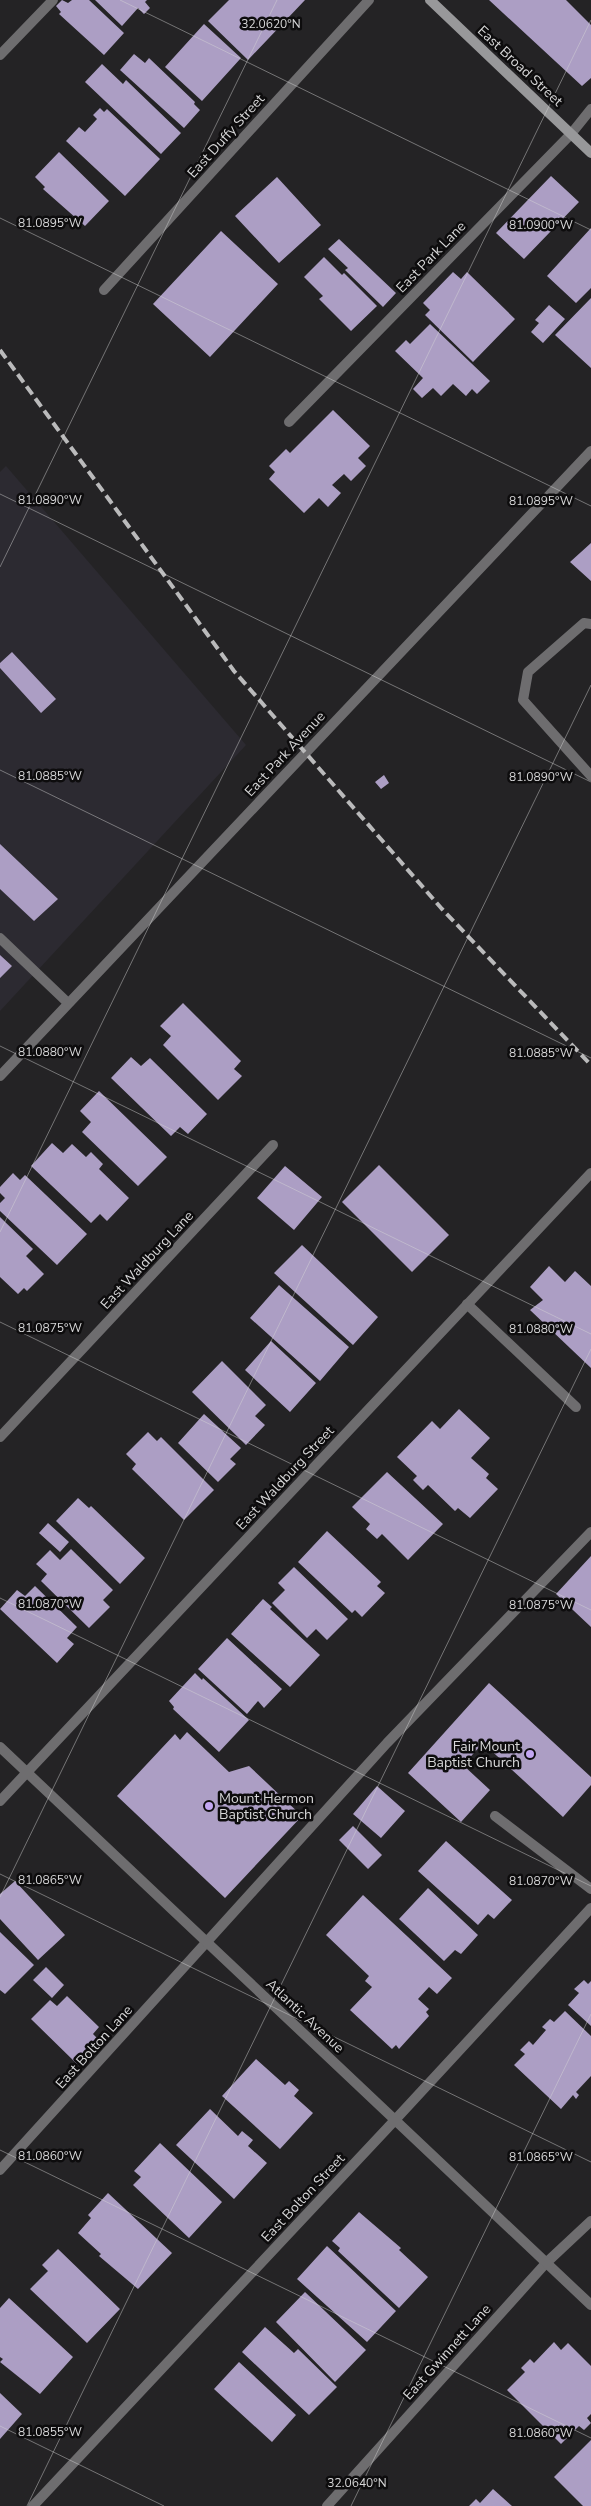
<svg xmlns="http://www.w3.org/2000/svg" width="591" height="2506" viewBox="0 0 591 2506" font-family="'Nunito Sans',sans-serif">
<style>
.built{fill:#2c2a31}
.building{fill:#ac9ec4}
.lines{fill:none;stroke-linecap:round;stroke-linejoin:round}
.lane{stroke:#6e6d6f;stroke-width:10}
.street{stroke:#6e6d6f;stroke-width:10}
.secondary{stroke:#98989a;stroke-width:10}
.rail{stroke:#bababb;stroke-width:4;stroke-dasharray:10 5;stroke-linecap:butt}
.ticks{fill:none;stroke:#d7d7d8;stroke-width:1;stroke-opacity:0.45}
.poi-dot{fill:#c3a7f2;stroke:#0d0c0d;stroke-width:2}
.labels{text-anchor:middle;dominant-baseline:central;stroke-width:5;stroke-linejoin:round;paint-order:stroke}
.street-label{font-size:14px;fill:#d7d7d8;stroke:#0d0c0d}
.poi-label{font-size:14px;fill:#d7d7d8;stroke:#0d0c0d;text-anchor:end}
.ticks-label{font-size:12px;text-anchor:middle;fill:#d7d7d8;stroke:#0d0c0d;stroke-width:5;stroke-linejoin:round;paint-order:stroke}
</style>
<rect width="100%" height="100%" fill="#242325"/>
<!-- built -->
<path class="built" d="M6,466L246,745L0,1011V472Z"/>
<!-- building -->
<path class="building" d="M62,0L68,3L72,0H89L124,33L104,55L59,14L61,12L56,6Z
M95,0H147L145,2L150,8L144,14L138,8L122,26Z
M229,0H305L248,60L208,21Z
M489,0H566L591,25V78L582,86Z
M204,24L241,58L202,101L165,67Z
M134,54L145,63L149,58L195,102L194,104L200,110L184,128L120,70Z
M102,64L123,84L126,80L181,133L161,154L85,82Z
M100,108L104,112L107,109L160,159L125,196L66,141L79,127L85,132L97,119L93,115Z
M59,152L109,201L85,226L43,189L45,187L35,177Z
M551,176L579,202L524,259L496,233Z
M277,177L321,225L279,263L235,216Z
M591,228V288L576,303L547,276Z
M221,231L278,284L210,357L153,304Z
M339,239L396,293L383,307L345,270L348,268L328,249Z
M324,257L342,275L344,273L377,306L351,331L319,299L323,296L304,277Z
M453,272L461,279L467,272L515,319L473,362L425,315L430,310L423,303Z
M591,298V368L555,335Z
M549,305L565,319L543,343L531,332L539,323L535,320Z
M430,324L490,381L477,394L472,389L466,396L453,384L441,396L433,388L422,398L413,389L423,378L395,351L406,340L410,344Z
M333,410L370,446L358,458L366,466L351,481L344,474L332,485L341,493L328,507L319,498L304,513L269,479L275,472L269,466L286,449L290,453Z
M591,543V581L570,562Z
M12,652L56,699L41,713L0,668V663Z
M384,775L389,783L381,789L375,782Z
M0,844L58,899L34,921L0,889Z
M0,955L12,966L0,978Z
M183,1003L241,1061L234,1069L242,1076L218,1100L163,1045L171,1036L160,1026Z
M131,1057L141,1066L150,1058L207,1114L188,1134L180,1127L171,1136L111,1078Z
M99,1091L167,1157L138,1186L82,1132L91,1122L80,1111Z
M52,1143L63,1153L72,1144L86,1157L91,1152L103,1164L99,1169L129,1198L107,1221L100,1214L91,1223L31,1166Z
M379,1165L449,1235L412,1272L342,1202Z
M285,1166L322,1197L294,1230L257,1198Z
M13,1173L20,1180L25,1175L87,1234L57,1265L0,1211V1203L5,1198L0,1193V1187Z
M0,1217L33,1249L26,1256L44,1274L27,1291L24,1288L18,1294L0,1277Z
M302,1245L378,1317L353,1345L274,1273Z
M549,1266L565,1282L575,1271L591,1286V1368L530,1310L543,1300L530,1287Z
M279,1285L349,1347L320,1381L250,1318Z
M271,1341L316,1383L290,1412L245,1370Z
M222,1361L266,1405L255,1416L265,1425L246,1445L192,1392Z
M459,1409L490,1438L471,1458L489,1474L486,1478L498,1489L470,1518L458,1508L455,1511L428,1485L423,1490L413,1480L417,1476L397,1457L432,1421L440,1429Z
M204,1414L241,1448L230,1459L236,1464L218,1482L178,1443Z
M148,1432L157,1441L161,1437L214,1490L184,1520L132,1469L136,1464L126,1454Z
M387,1472L443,1524L408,1560L382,1534L377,1539L366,1529L370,1524L352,1507Z
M78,1498L89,1508L91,1506L145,1558L120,1584L56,1521Z
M48,1523L69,1542L60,1552L39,1533Z
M327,1531L381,1582L377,1586L385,1593L362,1617L355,1610L352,1613L298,1562Z
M71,1549L113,1590L103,1600L110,1607L89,1628L41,1581L47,1574L36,1564L50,1550L60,1560Z
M591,1556V1627L556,1594Z
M294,1567L348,1619L327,1640L316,1629L307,1638L272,1603L285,1590L278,1583Z
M35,1586L77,1627L67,1638L74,1644L57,1663L0,1609L17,1590L25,1596Z
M263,1599L272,1607L270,1609L320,1655L290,1687L231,1634Z
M227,1638L282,1689L264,1708L258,1701L247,1714L198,1669Z
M195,1673L202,1680L203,1678L249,1720L219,1752L173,1709L174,1707L169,1701Z
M489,1683L591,1777V1785L563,1817L483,1743L463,1765L490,1790L461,1822L408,1773Z
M187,1732L229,1772L249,1766L302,1816L225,1898L117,1796L175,1734L180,1740Z
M377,1786L405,1811L381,1838L353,1814Z
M353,1826L382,1855L368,1869L339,1840Z
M446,1841L512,1900L494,1919L488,1914L478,1925L418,1871Z
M15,1881L65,1935L38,1960L0,1919V1894Z
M428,1888L478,1935L461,1954L455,1950L444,1961L399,1919Z
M363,1895L452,1978L437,1994L429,1987L418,1999L429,2009L426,2012L429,2016L399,2049L396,2045L392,2049L350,2010L372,1987L365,1981L369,1976L326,1935Z
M0,1932L34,1965L5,1994L0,1990Z
M46,1967L64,1985L52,1998L33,1980Z
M584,1980L588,1984L591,1981V2026L568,2005L579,1993L574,1989Z
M67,1996L99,2027L93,2034L100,2041L77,2064L31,2019L50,2000L57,2006Z
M565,2011L591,2036V2076L576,2092L579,2095L576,2099L573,2095L561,2109L514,2065L525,2054L520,2050L529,2041L533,2045L546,2030L542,2027L550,2019L554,2022Z
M256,2059L285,2085L289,2081L299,2090L294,2096L313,2113L280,2149L222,2096Z
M210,2109L238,2136L242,2131L253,2140L248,2146L267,2163L234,2199L176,2145Z
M160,2143L222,2202L189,2238L133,2185L141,2177L134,2171Z
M108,2193L172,2253L138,2289L99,2256L101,2254L78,2233L91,2218L88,2215Z
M359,2212L401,2248L399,2250L428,2277L399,2308L338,2251L340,2248L332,2241Z
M327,2246L396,2311L367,2342L297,2279Z
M58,2249L120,2309L87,2343L30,2289L48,2271L42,2265Z
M305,2292L366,2350L335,2382L276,2322Z
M9,2298L73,2357L40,2394L0,2362L3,2359L0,2357V2308Z
M265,2327L294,2353L298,2349L337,2387L309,2415L242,2352Z
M554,2342L561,2350L568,2343L591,2366V2414L587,2418L591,2423L584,2430L579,2426L561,2444L507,2390L525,2372L521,2368L530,2359L534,2363Z
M239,2362L296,2415L272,2442L214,2389Z
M0,2393L22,2414L0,2439Z
M591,2440V2506H583L554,2477Z
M493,2489L512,2506H469L476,2499L480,2503Z"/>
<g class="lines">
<!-- lane -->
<path class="lane" d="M0,55L53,0
M289,422L571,134L591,109
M591,624L584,623L528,672L523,700L591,776
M0,938L68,1003
M467,1304L576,1407
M0,1437L273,1145
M495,1816L591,1889
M0,2170L387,1743L591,1532
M327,2506L546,2263L591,2221"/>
<!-- street -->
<path class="street" d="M104,290L369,0
M0,1076L591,451
M0,1747L591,2305
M0,1801L591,1173
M33,2506L395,2120L591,1908"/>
<!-- secondary -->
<path class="secondary" d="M430,0L591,153"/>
<!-- rail -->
<path class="rail" d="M0,350L234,671L442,909L591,1065"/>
</g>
<!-- ticks -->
<path class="ticks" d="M120,0L591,230M0,218L591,506M0,494L591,782M0,567L277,0M0,770L591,1058M0,1046L591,1334M0,1232L591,20M0,1322L591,1610M0,1598L591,1886M0,1874L591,2162M0,1897L591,685M0,2150L591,2438M0,2426L164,2506M27,2506L591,1349M351,2506L591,2014"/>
<!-- markers -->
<g class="poi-dot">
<circle cx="530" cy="1754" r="5"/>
<circle cx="209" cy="1806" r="5"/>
</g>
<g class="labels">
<!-- street labels -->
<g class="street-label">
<text transform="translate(520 66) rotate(43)">East Broad Street</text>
<text transform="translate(226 136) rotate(-48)">East Duffy Street</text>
<text transform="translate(431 257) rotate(-46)">East Park Lane</text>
<text transform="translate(285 754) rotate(-47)">East Park Avenue</text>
<text transform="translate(147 1260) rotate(-47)">East Waldburg Lane</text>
<text transform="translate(285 1478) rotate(-47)">East Waldburg Street</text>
<text transform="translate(305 2016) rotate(43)">Atlantic Avenue</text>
<text transform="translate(94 2047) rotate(-48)">East Bolton Lane</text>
<text transform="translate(303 2198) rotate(-47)">East Bolton Street</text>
<text transform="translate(447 2352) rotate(-48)">East Gwinnett Lane</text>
</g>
<!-- poi labels -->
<g class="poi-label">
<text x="520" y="1746">Fair Mount<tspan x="520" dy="16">Baptist Church</tspan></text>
<text x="219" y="1798" text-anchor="start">Mount Hermon<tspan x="219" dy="16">Baptist Church</tspan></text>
</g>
</g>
<g class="ticks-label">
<text x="271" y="28">32.0620°N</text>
<text x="50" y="227">81.0895°W</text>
<text x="541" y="229">81.0900°W</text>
<text x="50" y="504">81.0890°W</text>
<text x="541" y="505">81.0895°W</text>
<text x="50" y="780">81.0885°W</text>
<text x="541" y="781">81.0890°W</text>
<text x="50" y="1056">81.0880°W</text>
<text x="541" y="1057">81.0885°W</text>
<text x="50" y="1332">81.0875°W</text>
<text x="541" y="1333">81.0880°W</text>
<text x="50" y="1608">81.0870°W</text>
<text x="541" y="1609">81.0875°W</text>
<text x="50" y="1884">81.0865°W</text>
<text x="541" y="1885">81.0870°W</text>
<text x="50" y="2160">81.0860°W</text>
<text x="541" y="2161">81.0865°W</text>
<text x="50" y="2436">81.0855°W</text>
<text x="541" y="2437">81.0860°W</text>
<text x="357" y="2487">32.0640°N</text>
</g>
</svg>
